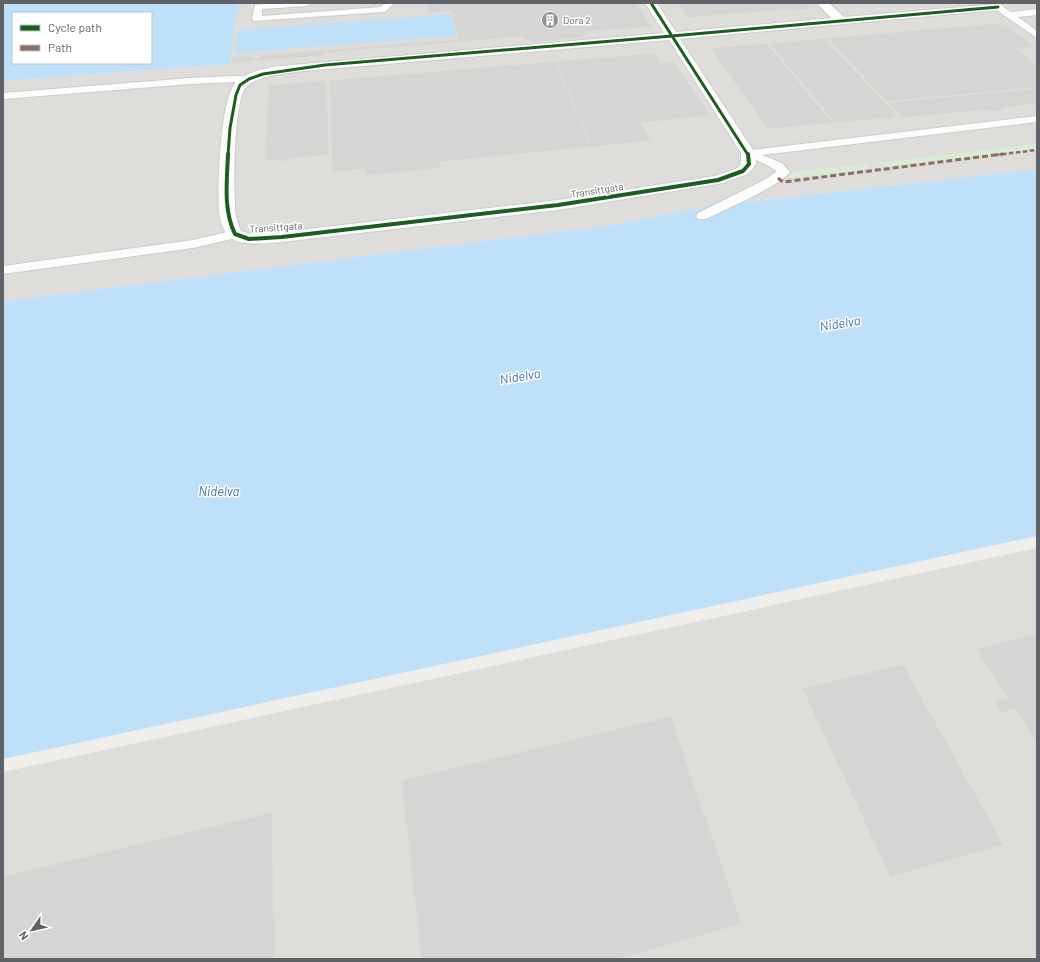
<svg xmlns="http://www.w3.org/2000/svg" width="1040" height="962" viewBox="0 0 1040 962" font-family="Barlow,sans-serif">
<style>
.industrial{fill:#dfddda}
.green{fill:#d8ebd6}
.water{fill:#bfe0f9;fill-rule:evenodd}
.building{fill:#d6d5d3;stroke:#deddd9}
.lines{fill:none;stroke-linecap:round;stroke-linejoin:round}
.lane-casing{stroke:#cbcccc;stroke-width:2}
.street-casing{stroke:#cbcccc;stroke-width:2}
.lane{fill:#fdfcfc;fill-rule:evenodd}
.street{fill:#fdfcfc;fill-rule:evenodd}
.quiet-far1{stroke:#8d6e63;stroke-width:2.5;stroke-dasharray:4.5 2.5;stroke-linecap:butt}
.quiet{stroke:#8d6e63;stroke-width:3;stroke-dasharray:6 3;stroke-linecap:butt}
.cycleway-far1-casing{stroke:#fff;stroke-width:4.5}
.cycleway-casing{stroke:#fff;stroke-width:6}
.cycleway-far1{stroke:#1b5e20;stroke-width:3}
.cycleway{stroke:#1b5e20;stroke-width:4}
.labels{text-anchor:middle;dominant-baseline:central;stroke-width:3;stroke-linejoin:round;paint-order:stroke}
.far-poi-label{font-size:10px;fill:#5f6368;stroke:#fff;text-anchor:start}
.far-street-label{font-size:10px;fill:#5f6368;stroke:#fff}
.water-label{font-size:13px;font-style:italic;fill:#4174aa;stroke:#fff}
</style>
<rect width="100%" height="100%" fill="#efeeea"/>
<!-- industrial -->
<path class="industrial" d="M238,3H1037V169L755,201L739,202L731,197L703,207L612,225L3,301V81L230,64Z
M1037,548V959H3V772Z"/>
<!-- green -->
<path class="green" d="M1037,144V149L881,167L876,163Z
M865,164L869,169L787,178L793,172Z"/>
<!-- water -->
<path class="water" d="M3,3H238L230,64L3,81ZM13,13H151V63H13Z
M556,6L566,27L235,53L238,30Z
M1037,169V536L3,759V301L612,225L703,207L731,197L739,202L755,201Z"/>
<!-- building -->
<path class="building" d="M427,3H636L652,27L589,32L581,38L533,42L519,37L459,42L451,11L429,13Z
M678,3H805L811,9L795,11L793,9L689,18Z
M985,24H1005L1036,47L1017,49L1037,65V88L887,102L827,38Z
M825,38L898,117L835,123L769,43Z
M459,39V42L325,53L321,56L232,63L233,57L253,56V58H259L260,55Z
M767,43L833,123L768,129L710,48Z
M654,53L660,63L674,61L710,116L641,123L651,141L592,147L555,61Z
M555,61L592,147L440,162L441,168L367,176L366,169L332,172L329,80Z
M327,80L329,155L287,159V162H281V160L264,161L269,85Z
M1037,88V104L1002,108V111L989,112L983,110L902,118L887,102Z
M1037,633V744L1016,709L1002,713L995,701L1008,698L976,649Z
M903,664L1004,845L890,877L802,688Z
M671,716L742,924L619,959H421L401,780Z
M272,812L275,959H3V876Z"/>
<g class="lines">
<!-- lane casing -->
<g class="lane-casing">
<path id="lane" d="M274,3H311L307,6L262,9V16L381,7L385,3H394L386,11L383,12L254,21L252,19L255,5Z
M998,4L1011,12L1037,9V15L1018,17L1037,31V38L995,9L994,7L995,5Z
M234,76L246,77L251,80L246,83L234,82L190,84L3,99V93L190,78Z
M1037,116V122L762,155L782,163L790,172C780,186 724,210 706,219H698L696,216L698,213L766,179L777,171L765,164L744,155L742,153L744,151Z
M235,230L240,231L241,234L240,237L193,248L3,274V266L193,240Z"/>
</g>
<!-- street casing -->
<g class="street-casing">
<path id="street" d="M645,3H657L676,32L831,18L817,3H829L844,17L998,4L1002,5L1004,7L1002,9L998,10L680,39L755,153L756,164L748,174L723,183L558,210L282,242C268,243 240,247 229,237C225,233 221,223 220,218C216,195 220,95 237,81C253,67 282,66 303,64L664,33ZM669,40L741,153V163L738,168L715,176L558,200L282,232L250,234L241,231C239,226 237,221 236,216C233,196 233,98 247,86C261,74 286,74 303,71Z"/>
</g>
<!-- lane -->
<use href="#lane" class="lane"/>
<!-- street -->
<use href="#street" class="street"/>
<!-- quiet-far1 -->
<path class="quiet-far1" d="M995,155L1037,150"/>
<!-- quiet -->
<path class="quiet" d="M778,178L783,182L1003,154"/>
<!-- cycleway-far1 casing -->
<g class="cycleway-far1-casing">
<path id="cycleway-far1" d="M651,3L672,36
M672,36L748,155
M672,36L998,7
M228,155L230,128L236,95L240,85L249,79L263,74L325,65L672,36"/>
</g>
<!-- cycleway casing -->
<g class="cycleway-casing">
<path id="cycleway" d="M228,154C227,181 223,210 235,234L249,239L282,237L558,205L718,180L743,171L749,164L748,154"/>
</g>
<!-- cycleway-far1 -->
<use href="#cycleway-far1" class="cycleway-far1"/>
<!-- cycleway -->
<use href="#cycleway" class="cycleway"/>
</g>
<!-- icons -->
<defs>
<g id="building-disc" transform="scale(0.9)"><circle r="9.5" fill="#919496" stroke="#fff"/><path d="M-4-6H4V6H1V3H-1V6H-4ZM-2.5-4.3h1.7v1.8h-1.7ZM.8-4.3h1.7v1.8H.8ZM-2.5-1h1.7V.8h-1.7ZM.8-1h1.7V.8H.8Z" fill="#fff"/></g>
</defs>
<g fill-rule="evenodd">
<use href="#building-disc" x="550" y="20"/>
</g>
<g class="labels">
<!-- far-poi labels -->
<g class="far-poi-label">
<text x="563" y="20">Dora 2</text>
</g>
<!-- far-street labels -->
<g class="far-street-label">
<text transform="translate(597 190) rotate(-9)">Transittgata</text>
<text transform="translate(276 227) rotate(-4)">Transittgata</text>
</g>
<!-- water labels -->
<g class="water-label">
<text transform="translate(840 323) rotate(-9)">Nidelva</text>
<text transform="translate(520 376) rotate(-9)">Nidelva</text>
<text x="219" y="491">Nidelva</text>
</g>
</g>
<!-- border -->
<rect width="1040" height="962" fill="none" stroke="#5f6368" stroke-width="8"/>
<!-- legend -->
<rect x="12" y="12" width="140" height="52" fill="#ffffff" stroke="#bfc1c3"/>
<rect x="20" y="25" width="20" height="6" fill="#1b5e20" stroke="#bfc1c3"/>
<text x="48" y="32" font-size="12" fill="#5f6368">Cycle path</text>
<rect x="20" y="45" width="20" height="6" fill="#8d6e63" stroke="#bfc1c3"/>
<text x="48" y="52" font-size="12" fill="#5f6368">Path</text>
<!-- north arrow -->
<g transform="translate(32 930) rotate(236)" stroke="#ffffff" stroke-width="3" paint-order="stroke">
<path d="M0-3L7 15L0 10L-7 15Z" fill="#5f6368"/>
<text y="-6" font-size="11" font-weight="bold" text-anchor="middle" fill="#5f6368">N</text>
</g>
</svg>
